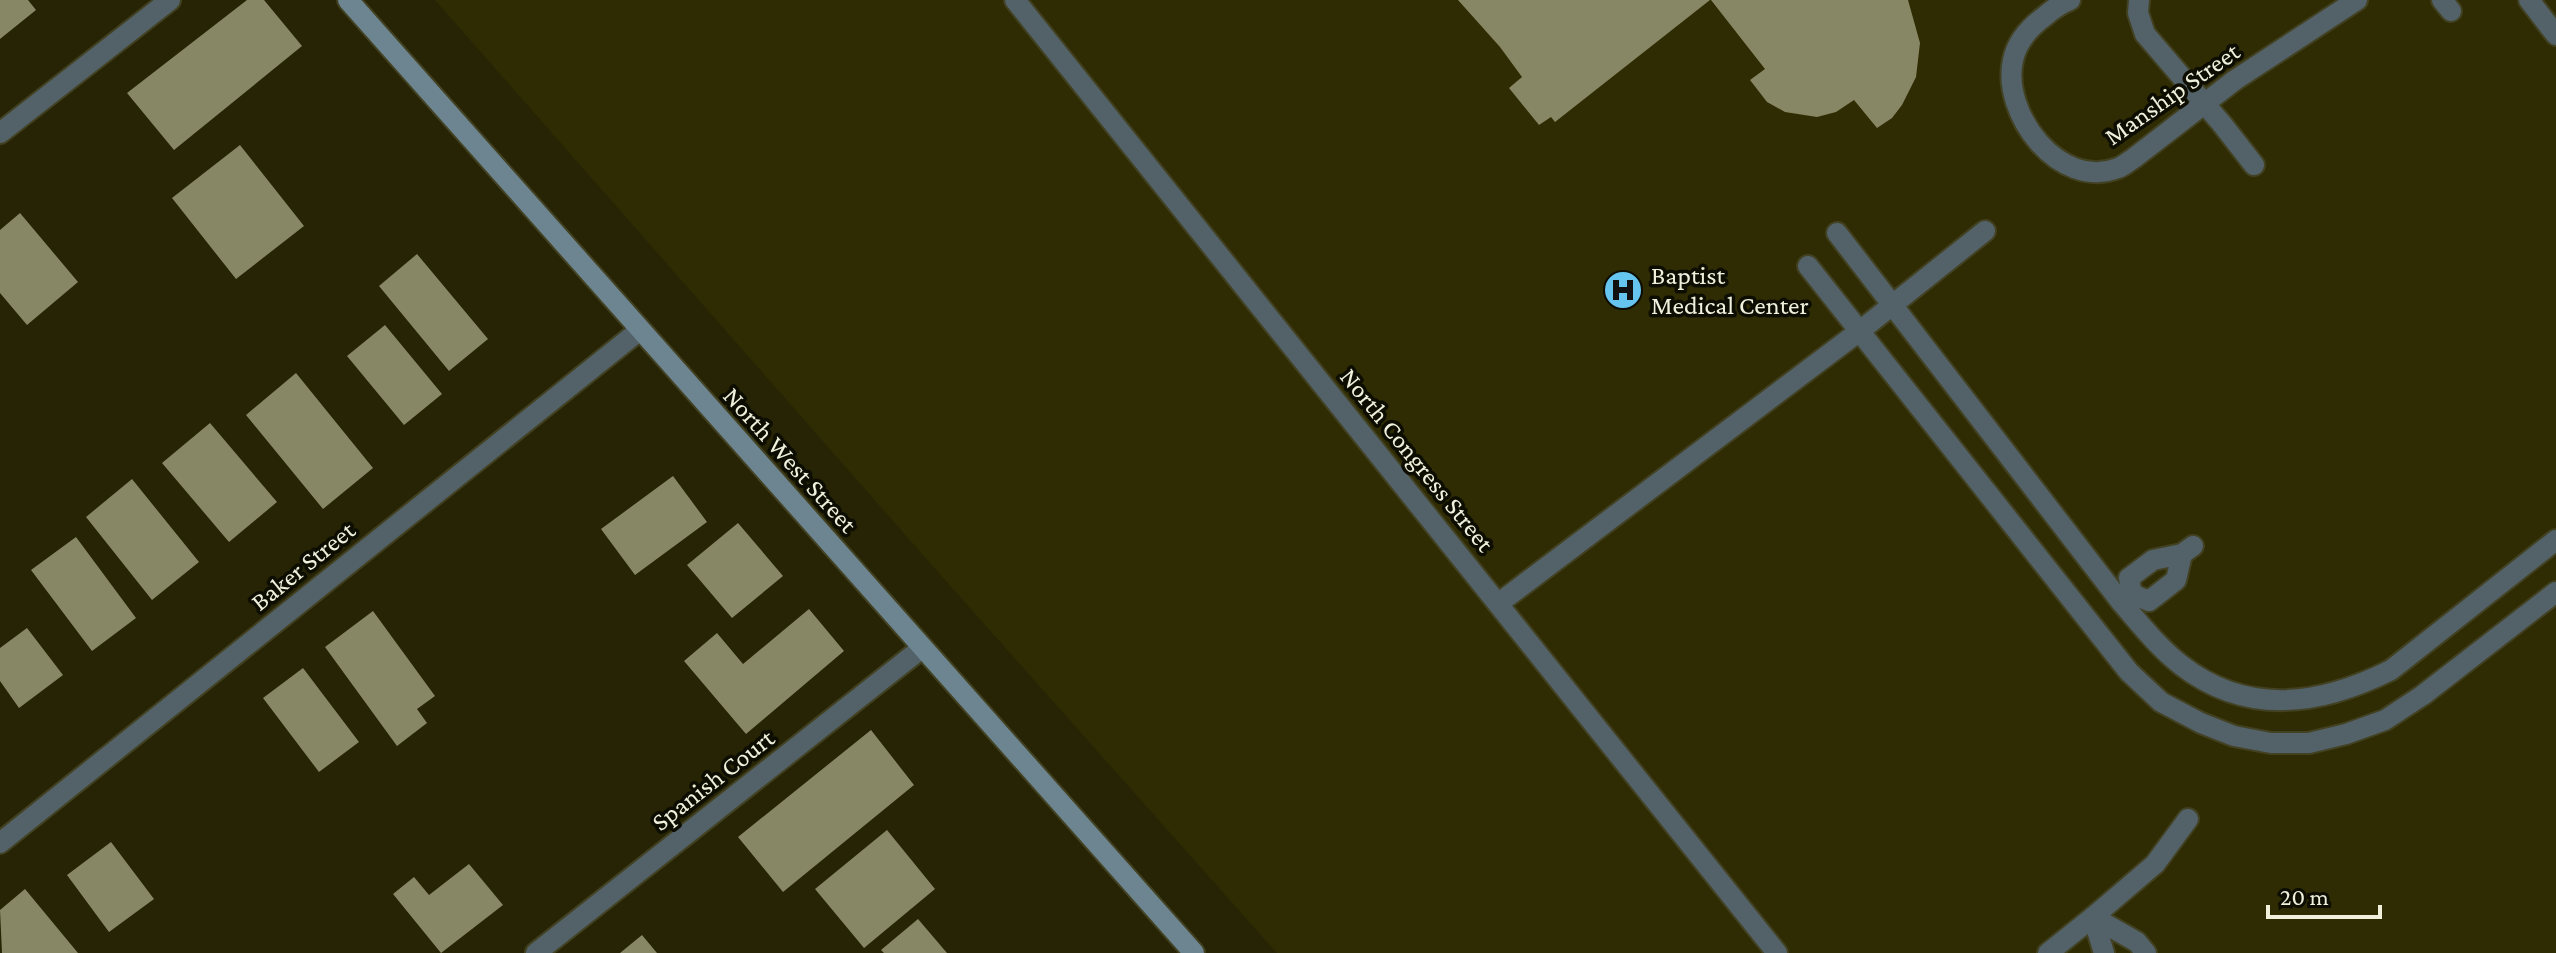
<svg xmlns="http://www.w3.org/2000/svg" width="2556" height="953" viewBox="0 0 2556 953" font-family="'Crimson Pro',serif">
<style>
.built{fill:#2f2c03}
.building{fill:#888765}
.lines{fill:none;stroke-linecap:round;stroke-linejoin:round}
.lane-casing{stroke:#424122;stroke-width:24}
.street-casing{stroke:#424122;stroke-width:24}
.secondary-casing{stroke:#424122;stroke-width:24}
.lane{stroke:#536169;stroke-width:20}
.street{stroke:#536169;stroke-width:20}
.secondary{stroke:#6d8591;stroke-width:20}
.labels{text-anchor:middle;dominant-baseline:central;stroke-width:7;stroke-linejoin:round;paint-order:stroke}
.street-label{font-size:26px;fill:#f0f0dd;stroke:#0d0d02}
.poi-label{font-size:26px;fill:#f0f0dd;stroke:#0d0d02;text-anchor:start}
</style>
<rect width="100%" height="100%" fill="#262404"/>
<!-- built -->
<path class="built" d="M435,0H2556V953H1277L945,580Z"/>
<!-- building -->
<path class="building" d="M0,0H28L36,10L0,39Z
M247,0H264L302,46L174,150L127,93Z
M1458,0H1710L1555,122L1551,117L1539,125L1509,88L1522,77L1500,47Z
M1711,0H1908L1920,43L1916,77L1902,105L1892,118L1877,128L1854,100L1836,112L1817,117L1785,112L1767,102L1750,80L1765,69Z
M240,145L304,226L236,279L172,198Z
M20,213L78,282L27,325L0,293V230Z
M417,254L488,339L449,371L379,286Z
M385,325L442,394L404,425L347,356Z
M296,373L373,468L323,509L246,415Z
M210,423L277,502L229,542L162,463Z
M673,476L707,522L635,575L601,529Z
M132,479L199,562L152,600L86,517Z
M738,523L783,576L732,618L687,565Z
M76,537L136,618L92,651L31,570Z
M809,609L844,651L746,734L684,661L717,633L743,664Z
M373,611L435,696L417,709L427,723L397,746L325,647Z
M27,628L63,675L19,708L0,681V648Z
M303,668L359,742L319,772L263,698Z
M871,730L914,785L783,892L738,837Z
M887,830L935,889L864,948L815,889Z
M111,842L154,899L109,932L67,875Z
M469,864L503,905L441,953L393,894L414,877L429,895Z
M25,889L78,953H2L0,910Z
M918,919L947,953H884L881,950Z
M642,935L657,953H620Z"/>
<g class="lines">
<!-- lane casing -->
<g class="lane-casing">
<path id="lane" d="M2139,0L2138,13L2145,34L2222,124L2254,165
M2442,0L2451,11
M2529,0L2556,35
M1837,233L2121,602C2140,624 2158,647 2181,665C2248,717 2321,705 2391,670L2556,540
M1808,266L2129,672L2161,702L2201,723L2234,736L2271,743H2309L2346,734L2385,720L2423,695L2556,592
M2132,594L2129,578L2153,560L2182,554L2193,546
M2132,594L2149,601L2176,580L2182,554
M1499,603L1861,330L1985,231
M2093,917L2155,864L2188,819"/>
</g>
<!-- street casing -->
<g class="street-casing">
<path id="street" d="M1015,0L1777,953
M2070,0C2060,4 2053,9 2045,16C2030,27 2017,41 2013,60C2001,113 2059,191 2118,168C2124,166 2129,161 2134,158L2235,80L2357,0
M0,133L170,0
M0,843L640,330
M2093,917L2137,942L2146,953
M2093,917L2104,953
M536,953L922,648
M2048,953L2093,917"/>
</g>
<!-- secondary casing -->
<g class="secondary-casing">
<path id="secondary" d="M348,0L1194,953"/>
</g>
<!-- lane -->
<use href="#lane" class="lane"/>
<!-- street -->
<use href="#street" class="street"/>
<!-- secondary -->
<use href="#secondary" class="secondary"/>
</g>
<!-- icons -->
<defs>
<g id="hospital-disc" transform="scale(2)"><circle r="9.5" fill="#65c5ee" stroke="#0d0d02"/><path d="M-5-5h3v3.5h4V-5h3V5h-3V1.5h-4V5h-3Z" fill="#111"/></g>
</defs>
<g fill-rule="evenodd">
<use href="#hospital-disc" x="1623" y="290"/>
</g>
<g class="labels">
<!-- street labels -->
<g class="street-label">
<text transform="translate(2172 94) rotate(-35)">Manship Street</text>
<text transform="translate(790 460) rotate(48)">North West Street</text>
<text transform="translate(1417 460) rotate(51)">North Congress Street</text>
<text transform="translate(303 566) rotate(-39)">Baker Street</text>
<text transform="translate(713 780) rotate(-38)">Spanish Court</text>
</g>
<!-- poi labels -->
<g class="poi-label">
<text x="1651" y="275">Baptist<tspan x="1651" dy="30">Medical Center</tspan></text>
</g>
</g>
<!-- scale -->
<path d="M2268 905v12h112v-12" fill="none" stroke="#f0f0dd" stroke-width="4"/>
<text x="2280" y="905" font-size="24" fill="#f0f0dd" stroke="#0d0d02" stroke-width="6" paint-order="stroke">20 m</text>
</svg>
